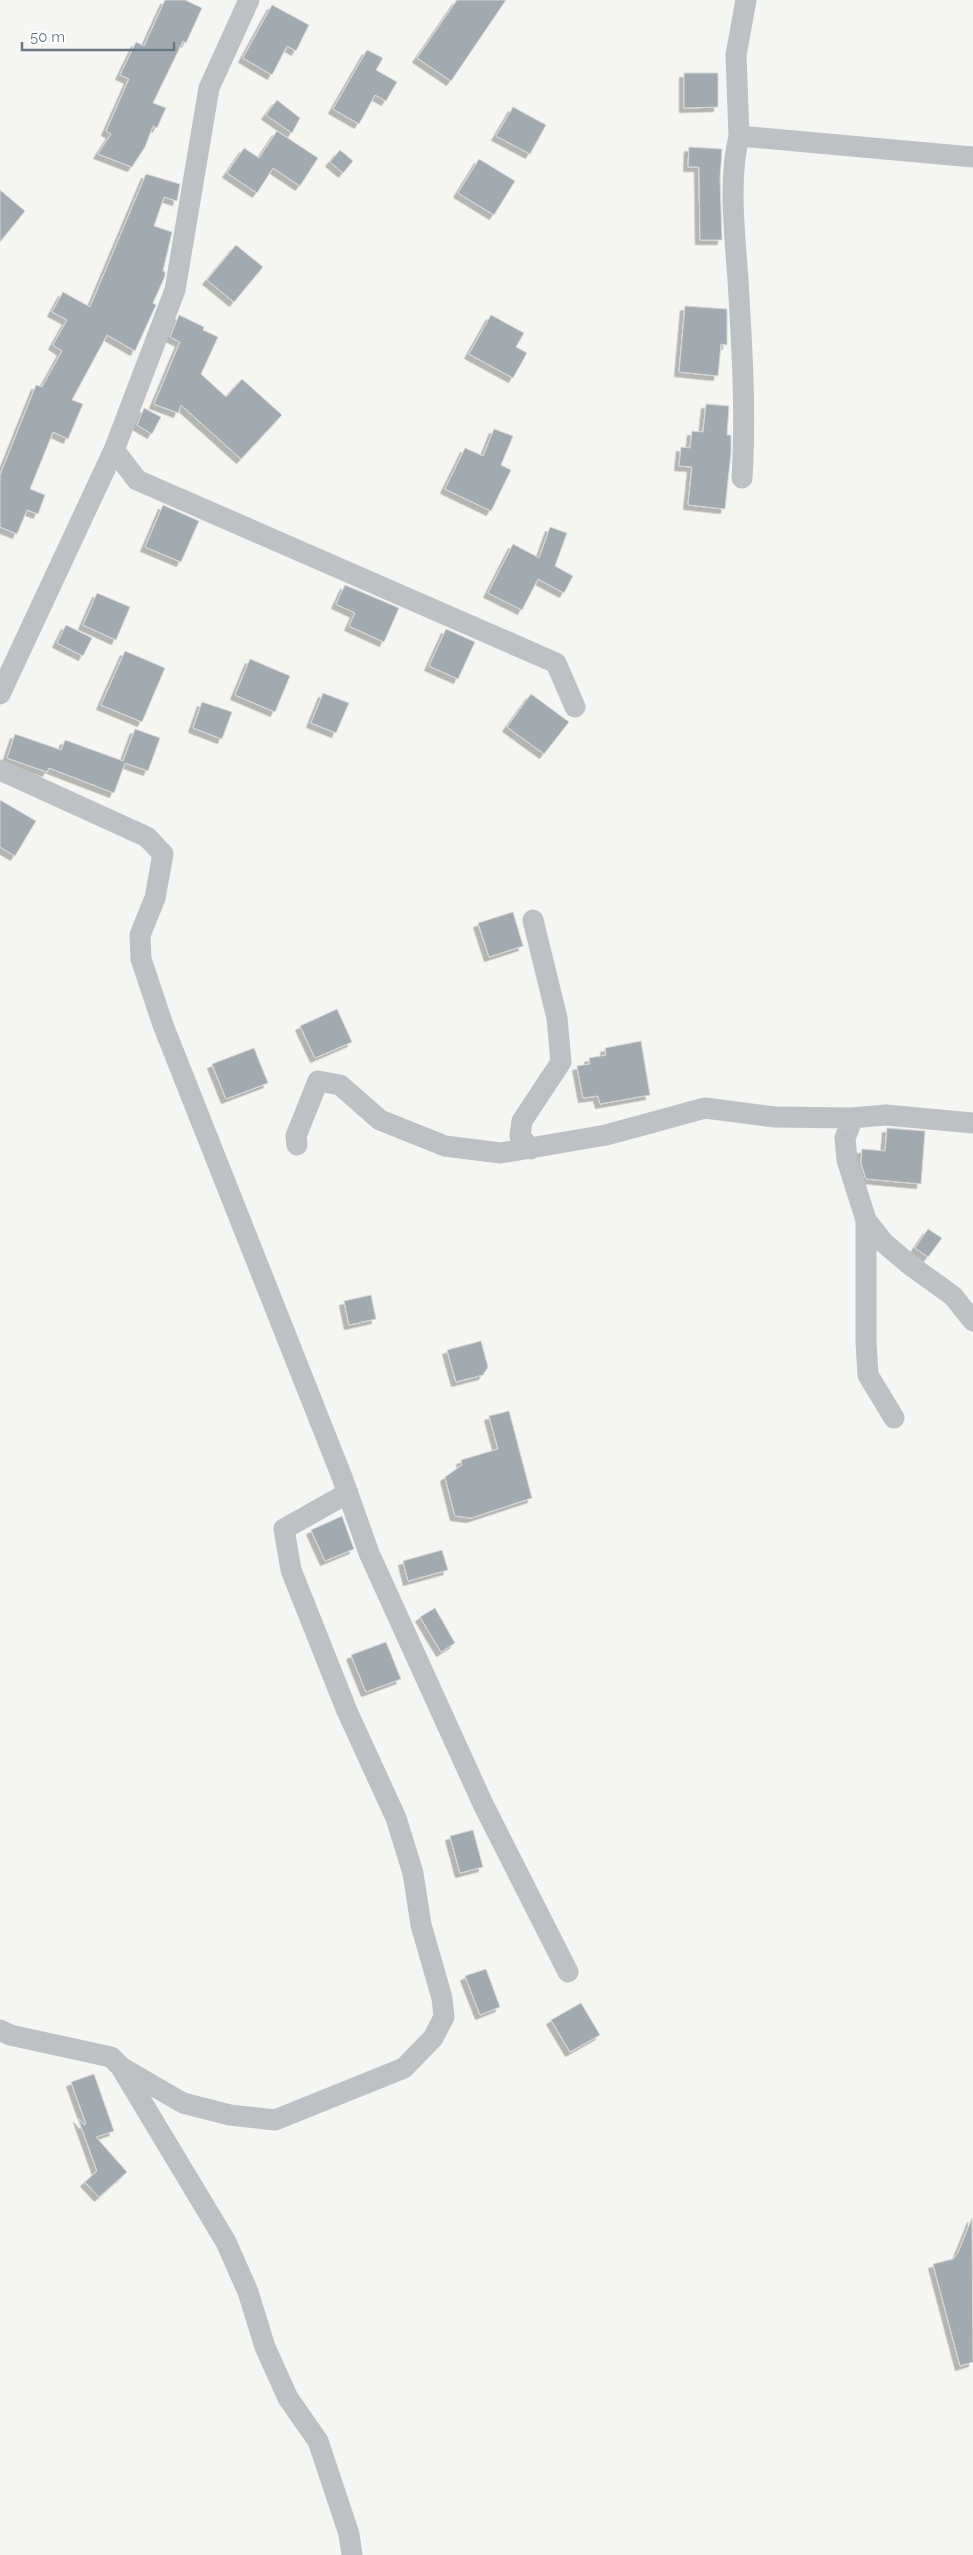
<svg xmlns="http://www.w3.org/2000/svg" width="973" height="2555" viewBox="0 0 973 2555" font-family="Raleway,sans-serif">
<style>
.building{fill:#a3aaaf;stroke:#d7d7d5;filter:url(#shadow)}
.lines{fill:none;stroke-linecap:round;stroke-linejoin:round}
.minor{stroke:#bdc1c4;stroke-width:21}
</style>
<defs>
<filter id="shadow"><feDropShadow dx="-4.5" dy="4.5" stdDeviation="0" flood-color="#0004"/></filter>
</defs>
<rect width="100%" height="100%" fill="#f5f5f3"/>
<!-- building -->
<path class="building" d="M165,0H185L202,8L186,43L183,41L153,103L166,108L157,128L153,126L145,147L132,167L98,154L111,134L106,131L129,79L120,75L136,42L144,46Z
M457,0H506L451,81L417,58Z
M272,5L309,25L296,51L287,46L272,75L243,58Z
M367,50L383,58L376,70L397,82L386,101L375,95L359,124L333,109Z
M684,73H718V107L684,108Z
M277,100L300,118L292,133L266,115Z
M513,107L546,125L530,154L496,136Z
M277,131L318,158L300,186L273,168L257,193L227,173L244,148L259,158Z
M689,147L722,149L720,179L722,240H700L699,167H688Z
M340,150L353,161L343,173L330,162Z
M479,159L515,181L494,215L458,193Z
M146,174L180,184L177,201L164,197L154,226L172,232L163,271L165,272V276L153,303L156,305L135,351L107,335L72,400L83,404L68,439L53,432L30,489L45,495L38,514L27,510L17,534L0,527V475L36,385L42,387L62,351L53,345L67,320L52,312L63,292L90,307Z
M0,190L25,211L0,242Z
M236,245L263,267L234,302L207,280Z
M685,306L727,309V345L721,344L718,376L679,372Z
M179,315L204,327L203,330L218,337L201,374L226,397L242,379L282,415L241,459L181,405L178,413L154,404L180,342L170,337Z
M491,315L524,333L516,347L527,353L513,378L469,354Z
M706,404L729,406L727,435H731V453L725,509L688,505L692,467L679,466L681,447L690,448L692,431L703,432Z
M144,408L161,417L152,434L137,425Z
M494,429L513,436L501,465L511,470L491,511L445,489L465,448L483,456Z
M163,505L199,521L181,562L145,547Z
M550,527L567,533L555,566L573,576L564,593L538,579L522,610L488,593L513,544L539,558Z
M345,585L399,608L384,642L349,626L355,613L336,604Z
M97,593L130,607L116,640L83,625Z
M66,625L92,638L83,656L57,643Z
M446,629L475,642L458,679L429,666Z
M125,651L165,668L142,722L101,705Z
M250,659L290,676L275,712L235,695Z
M323,693L349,703L336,733L311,723Z
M531,694L569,722L544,754L507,727Z
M202,702L232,712L222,739L193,728Z
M135,729L160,738L148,771L125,763L114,793L49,768L47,772L7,758L15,734L61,750L65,740L123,761Z
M0,800L36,821L15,856L0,847Z
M513,912L523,946L489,957L478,923Z
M337,1009L352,1042L315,1058L300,1026Z
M641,1041L650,1095L600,1104L598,1096L583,1098L577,1066L590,1064L589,1058L606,1055L605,1048Z
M254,1048L268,1083L226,1099L212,1064Z
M887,1128L925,1131L921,1184L866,1179L861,1163L862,1149L885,1151Z
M928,1229L942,1238L928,1257L915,1248Z
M371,1295L376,1319L349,1325L344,1301Z
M481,1341L488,1367L483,1375L456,1382L447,1350Z
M509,1411L532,1498L471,1518L455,1516L445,1477L462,1465L461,1460L498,1449L489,1416Z
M342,1516L354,1549L325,1561L311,1530Z
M442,1550L448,1570L408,1581L403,1561Z
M435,1608L455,1643L441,1652L420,1617Z
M386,1642L401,1679L366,1692L351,1655Z
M473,1830L483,1867L460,1873L450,1836Z
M486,1969L500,2007L480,2015L465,1976Z
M581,2003L600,2035L570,2052L551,2020Z
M94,2074L114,2131L96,2137L127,2172L99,2197L85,2182L97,2171L78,2118L84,2125L86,2124L71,2082Z
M972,2218L973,2362L960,2366L933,2264L953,2259L958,2253Z"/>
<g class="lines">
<!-- minor -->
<path class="minor" d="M746,0L736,55L739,136L973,157
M739,136C728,180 735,236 738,280C742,347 746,412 742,478
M114,450L137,480L556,663L575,707
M0,694L114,450L175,290L209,88L249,0
M0,770L147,837L163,854L155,898L140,935L141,959L163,1025L342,1477L369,1553L483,1804L568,1972
M853,1118L845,1138L847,1160L866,1220L883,1242L910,1265L953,1296L973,1321
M297,1145L296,1136L318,1081L340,1085L380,1120L445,1146L501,1153L606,1135L705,1108L775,1117L851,1118L886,1115L973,1123
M531,1149L520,1136L522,1121L561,1062L557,1018L533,920
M866,1220V1342L868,1375L894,1418
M0,2030L10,2035L111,2057L121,2067L183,2103L230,2115L275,2120L404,2068L433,2038L444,2017L442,1998L421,1925L413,1873L396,1818L347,1711L291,1570L284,1529L348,1493
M122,2069L226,2242L248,2292L265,2347L288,2398L318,2441L349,2534L352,2555"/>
</g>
<!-- scale -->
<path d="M22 42v8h152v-8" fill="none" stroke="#687780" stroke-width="2.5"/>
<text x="30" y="42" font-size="15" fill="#687780" stroke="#ffffff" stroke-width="4" paint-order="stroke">50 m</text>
</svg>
